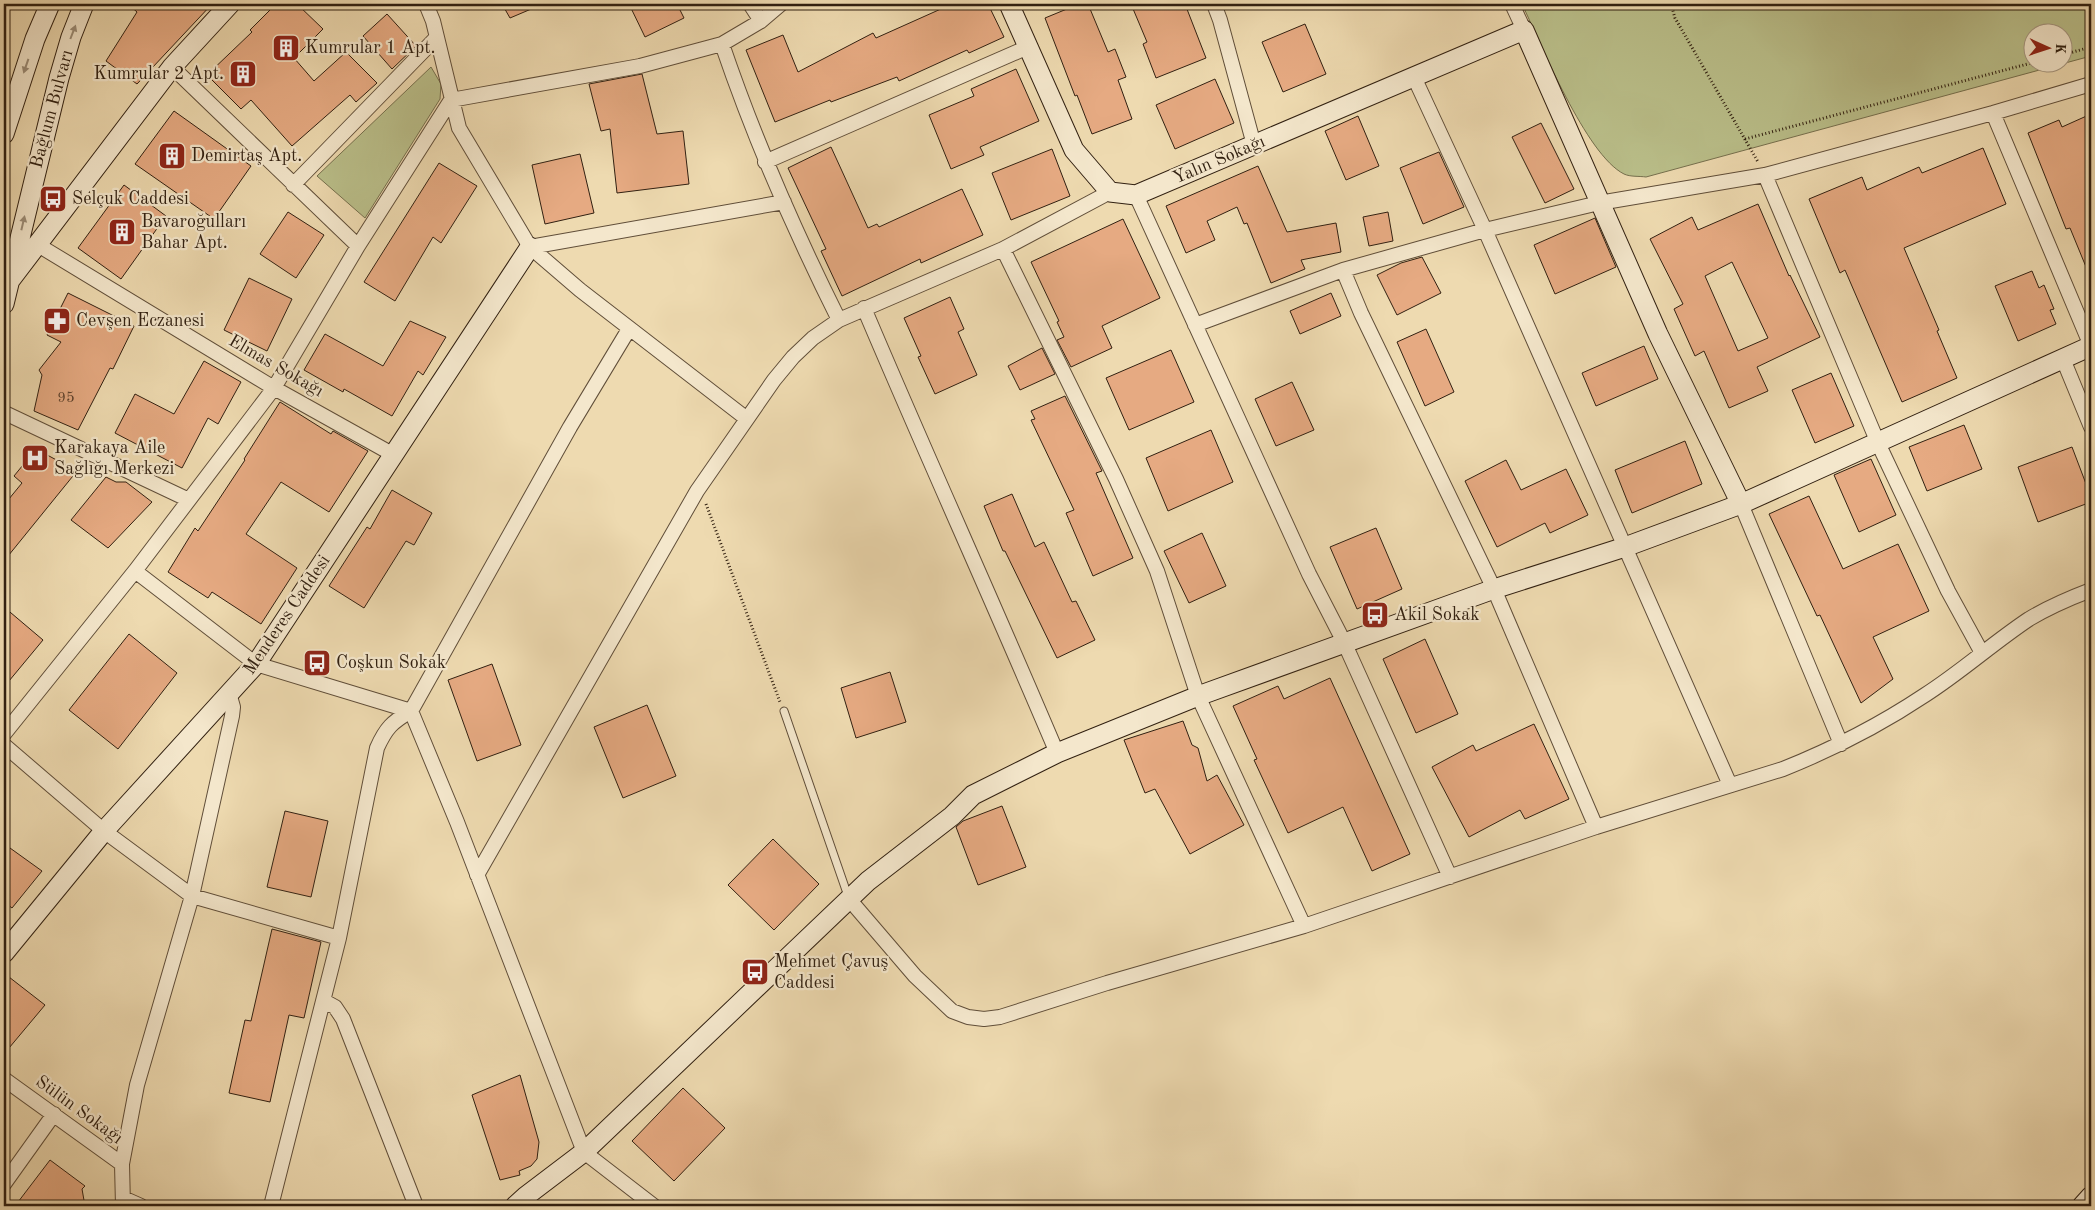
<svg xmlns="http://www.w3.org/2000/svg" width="2095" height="1210" viewBox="0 0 2095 1210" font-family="'Old Standard TT',serif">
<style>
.green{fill:#babf8a;stroke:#76704e;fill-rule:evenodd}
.building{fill:#e6aa82;stroke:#312011;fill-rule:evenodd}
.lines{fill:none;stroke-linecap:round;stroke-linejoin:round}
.lane-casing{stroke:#604e39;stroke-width:9}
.street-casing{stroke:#604e39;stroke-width:16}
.secondary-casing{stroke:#312011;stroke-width:21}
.path{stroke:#312011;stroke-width:3;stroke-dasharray:1 2.5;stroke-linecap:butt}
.lane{stroke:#f4e7cc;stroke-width:7}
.street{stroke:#f4e7cc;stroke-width:14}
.secondary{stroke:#f4e7cc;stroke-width:19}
.oneway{fill:#9c8d78}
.labels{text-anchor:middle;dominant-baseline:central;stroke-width:4.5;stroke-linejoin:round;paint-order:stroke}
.number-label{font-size:15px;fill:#5e422d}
.poi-label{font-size:18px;fill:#312011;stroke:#f4e7cc;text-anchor:start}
.street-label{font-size:18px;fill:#312011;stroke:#f4e7cc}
</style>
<rect width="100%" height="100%" fill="#eedab0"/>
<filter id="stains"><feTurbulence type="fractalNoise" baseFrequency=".004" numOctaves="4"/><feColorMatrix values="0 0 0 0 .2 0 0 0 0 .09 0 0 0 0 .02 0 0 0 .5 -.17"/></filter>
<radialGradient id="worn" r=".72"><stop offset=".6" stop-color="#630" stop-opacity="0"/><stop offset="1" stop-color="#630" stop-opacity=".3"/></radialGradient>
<!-- green -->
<path class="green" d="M1522,4H2091V56L1646,177C1640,176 1630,177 1624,174C1586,155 1541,44 1522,4ZM2032,32H2062V62H2032Z
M431,67L441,84L440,99L365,218L317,176Z"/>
<!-- building -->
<path class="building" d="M128,4H212L137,84L106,61L137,12Z
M276,4H297L323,29L294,58L314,81L346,52L377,83L356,102L350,95L292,146L251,100L241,109L207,75L252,32L250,30Z
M502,4H543L510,18Z
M629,4H677L684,18L645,37Z
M952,4H988L1004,37L969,53L967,50L899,81L897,77L831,102L830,100L775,122L746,50L783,35L798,72L873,33L876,38Z
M1079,4H1088L1108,52L1115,49L1126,77L1118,80L1132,119L1092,134L1077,95L1075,96L1045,18Z
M1131,4H1185L1206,58L1156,78L1143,44L1147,42Z
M387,14L416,46L392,69L363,36Z
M1305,24L1326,74L1283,92L1262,42Z
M1016,69L1039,121L980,147L984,155L951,169L929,115L974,96L971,89Z
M642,74L657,134L683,131L689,184L617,193L610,129L601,131L589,84Z
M1215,79L1234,123L1175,149L1156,105Z
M174,111L251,166L214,219L135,164Z
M2091,114V279L2070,228L2066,229L2028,133L2059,120L2062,127Z
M1358,116L1379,166L1346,180L1325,131Z
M1541,123L1574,189L1545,203L1512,137Z
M831,147L868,228L877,224L879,227L962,189L983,235L921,263L920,259L842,296L821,251L826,249L788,168Z
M1983,148L2006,204L1904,248L1939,330L1937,331L1957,378L1902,402L1845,270L1840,273L1809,199L1862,177L1867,190L1919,167L1922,173Z
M1052,149L1070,196L1011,220L992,173Z
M1439,152L1464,207L1423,224L1400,168Z
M580,154L594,213L545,224L532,165Z
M439,163L477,186L441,243L433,237L395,301L364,282Z
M1258,166L1287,232L1336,223L1341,252L1301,260L1305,269L1271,283L1247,223L1244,224L1237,207L1207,221L1215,240L1186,253L1166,206Z
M124,185L166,216L121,279L78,248Z
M1758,204L1789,276L1790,275L1820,337L1757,367L1768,391L1729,408L1704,351L1695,356L1674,309L1683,304L1650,239L1692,217L1698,230ZM1732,262L1768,338L1738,351L1705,276Z
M288,212L324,235L296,278L260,254Z
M1388,212L1393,241L1369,246L1363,217Z
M1595,218L1616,267L1555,294L1534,245Z
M1123,219L1160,298L1102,326L1112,348L1071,367L1057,340L1064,337L1057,322L1059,321L1031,262Z
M1422,257L1441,293L1397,315L1377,275L1401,263Z
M2032,271L2039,288L2044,285L2054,309L2050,310L2056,324L2018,341L1995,286Z
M249,278L292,299L267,351L224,330Z
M68,293L134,326L113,369L110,368L78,430L34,411L42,375L39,370L61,342L47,335Z
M1331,293L1341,316L1300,334L1290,311Z
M950,297L964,329L958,332L977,375L935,394L918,357L921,356L904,318Z
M410,321L446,337L423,375L418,371L392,416L344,389L343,392L304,370L325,334L383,366Z
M1426,329L1454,392L1425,406L1397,342Z
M1644,346L1658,379L1596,406L1582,373Z
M1042,348L1055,374L1020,390L1008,366Z
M1171,350L1194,402L1129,430L1106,378Z
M204,361L241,382L218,424L208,418L182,468L115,433L135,394L174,414Z
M1831,373L1854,426L1815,443L1792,390Z
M1292,382L1314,430L1276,446L1255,399Z
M1065,396L1102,471L1096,473L1133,558L1093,576L1066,513L1074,510L1031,420L1035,419L1031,411Z
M280,402L331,434L333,431L368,451L329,512L281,482L246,534L297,568L261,624L212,592L208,598L168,572L195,528L198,531L245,460L244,459Z
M1964,425L1982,469L1927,491L1909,447Z
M1211,430L1233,482L1168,511L1146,458Z
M1685,441L1702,484L1632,513L1615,470Z
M2072,447L2091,497V502L2038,522L2018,467Z
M36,449L77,471L4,561V505L22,483L14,476Z
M1871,459L1896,515L1859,532L1834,475Z
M1506,460L1521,490L1566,469L1588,515L1550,533L1545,523L1497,547L1465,481Z
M106,477L116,482H126L152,502L108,548L71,520Z
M392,490L432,513L414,545L406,541L364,608L329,586L367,527L370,529Z
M1012,494L1035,547L1044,542L1072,602L1076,601L1095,640L1057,658L1005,551H1003L984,506Z
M1809,496L1843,569L1898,544L1929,611L1873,637L1893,679L1861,703L1820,615L1817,616L1769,514Z
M1376,528L1402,589L1357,609L1330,547Z
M1202,533L1226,586L1189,603L1164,551Z
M4,607L43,640L4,687Z
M129,634L177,673L118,749L69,710Z
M1425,639L1458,714L1416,733L1383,659Z
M492,664L521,745L477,761L448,680Z
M890,672L906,722L856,738L841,688Z
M1330,678L1410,854L1372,871L1343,807L1288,833L1254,760L1257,759L1233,706L1278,686L1284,699Z
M647,705L676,776L623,798L594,727Z
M1183,721L1192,745L1198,748L1207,781L1217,775L1244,825L1190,854L1155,789L1145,793L1124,740Z
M1534,724L1569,799L1525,819L1520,810L1469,837L1432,767L1473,745L1476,751Z
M1002,806L1026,867L978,885L956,827L963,821Z
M285,811L328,821L311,897L267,887Z
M773,839L819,884L774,930L728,885Z
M10,848L42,871L12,908L4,902V855Z
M272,929L321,942L304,1018L289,1015L270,1102L229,1093L245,1020L251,1021Z
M9,977L45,1005L4,1054V984Z
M520,1075L539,1142L537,1159L531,1166L519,1171L520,1175L500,1180L472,1095Z
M683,1088L725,1128L674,1181L632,1141Z
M50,1160L85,1186L82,1189L85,1206H15Z"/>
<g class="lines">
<!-- lane casing -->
<g class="lane-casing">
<path id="lane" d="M784,711L848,896"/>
</g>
<!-- street casing -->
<g class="street-casing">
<path id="street" d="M426,4L433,21L459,128L530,247L784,202
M750,4L761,21
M1214,4L1220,20L1254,145
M1512,4L1524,30
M722,44C754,138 794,230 839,320
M172,67L358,246
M1414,77L1485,230L1730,785
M1993,113L2091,346
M765,162L1028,47
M1765,175L1878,443L1948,591L1982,653
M293,185L436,38
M1136,195L1309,574L1344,642L1450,877
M38,245L274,388L394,455
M530,247L580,290L747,419
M1003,249L1116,479L1157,571L1198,696L1304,926
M1343,270L1361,313L1494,589L1596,827
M864,308C927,457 994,604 1057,753
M1195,325L1343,270L1485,230L1599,203L1765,175L1993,113L2091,84
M2063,359L2091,427
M7,414L189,500
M1741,504L1841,744
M135,571L256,664L411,711L457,822L584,1152L654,1206
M4,734L135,571L274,388L358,246L451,100L640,66L722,44L761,21L781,4
M4,745L104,831L192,896L339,938
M477,875L697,491L774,380L793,357L813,338L839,320L1003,249L1110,192
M849,899L915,976L952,1011L968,1017L984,1019L1000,1017L1107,983L1304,926L1596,827L1783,769C1833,749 1880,725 1925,695C1961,672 1993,643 2029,619C2049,607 2070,598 2091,590
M324,1001L335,1007L343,1019L416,1206
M4,1079L122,1164L123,1206
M122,1164L137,1085L192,896L232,716L233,707L229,693
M4,1184L54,1114
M123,1198L141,1206
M271,1206L339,938L377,748C386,728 392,722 411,711L570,427L629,329"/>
</g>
<!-- secondary casing -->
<g class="secondary-casing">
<path id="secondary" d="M1009,4L1074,150L1110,192L1136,195L1524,30L1658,334L1741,504
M4,134L35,39L50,4
M8,283L172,67L230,4
M4,304L59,78L71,37L84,4
M4,953L104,831L256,664L530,247
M515,1206L526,1196L584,1152L868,881L952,816L973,795L1057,753L1198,696L1494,589L1625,547L1741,504L2091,346
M2082,1206L2091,1196"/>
</g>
<!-- path -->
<path class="path" d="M1671,4L1675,18L1758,162
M2090,4L2091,5
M2062,55L2091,47
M1745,139L2035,62
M706,504L780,702"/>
<!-- lane -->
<use href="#lane" class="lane"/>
<!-- street -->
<use href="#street" class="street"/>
<!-- secondary -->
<use href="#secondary" class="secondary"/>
</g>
<!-- one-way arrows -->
<defs><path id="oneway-solid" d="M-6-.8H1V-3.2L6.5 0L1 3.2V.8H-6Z" transform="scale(1.25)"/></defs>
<g class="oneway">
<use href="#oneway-solid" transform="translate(73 32) rotate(-69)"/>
<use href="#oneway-solid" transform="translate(26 66) rotate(109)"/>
<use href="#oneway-solid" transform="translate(23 223) rotate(-77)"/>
</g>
<!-- icons -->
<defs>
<g id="building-square" transform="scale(1.4375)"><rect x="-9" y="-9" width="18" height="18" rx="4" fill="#8f2418" stroke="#f4e7cc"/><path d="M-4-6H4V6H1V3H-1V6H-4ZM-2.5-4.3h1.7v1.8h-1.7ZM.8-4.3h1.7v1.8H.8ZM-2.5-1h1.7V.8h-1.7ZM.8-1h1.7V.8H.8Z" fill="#fff"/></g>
<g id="bus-square" transform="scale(1.4375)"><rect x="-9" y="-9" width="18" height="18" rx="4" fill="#8f2418" stroke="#f4e7cc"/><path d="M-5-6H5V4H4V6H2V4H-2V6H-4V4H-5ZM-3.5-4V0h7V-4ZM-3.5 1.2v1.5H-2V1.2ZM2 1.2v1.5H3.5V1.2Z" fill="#fff"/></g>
<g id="pharmacy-square" transform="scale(1.4375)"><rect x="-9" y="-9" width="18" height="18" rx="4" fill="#8f2418" stroke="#f4e7cc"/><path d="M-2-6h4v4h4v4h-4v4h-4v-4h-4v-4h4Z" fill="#fff"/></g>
<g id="hospital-square" transform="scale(1.4375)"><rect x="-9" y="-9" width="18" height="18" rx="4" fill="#8f2418" stroke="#f4e7cc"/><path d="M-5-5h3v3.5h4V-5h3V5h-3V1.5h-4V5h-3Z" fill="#fff"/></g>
</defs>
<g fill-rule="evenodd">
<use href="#building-square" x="286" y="48"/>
<use href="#building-square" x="243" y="74"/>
<use href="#building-square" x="172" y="156"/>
<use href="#bus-square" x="53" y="199"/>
<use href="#building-square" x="122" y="232"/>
<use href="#pharmacy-square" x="57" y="321"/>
<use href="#hospital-square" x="35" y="458"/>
<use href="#bus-square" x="1375" y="615"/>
<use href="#bus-square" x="317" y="663"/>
<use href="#bus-square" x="755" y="972"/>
</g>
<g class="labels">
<!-- number labels -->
<g class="number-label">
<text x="66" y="398">95</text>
</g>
<!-- poi labels -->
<g class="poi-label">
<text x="305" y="48">Kumrular 1 Apt.</text>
<text x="224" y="74" text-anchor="end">Kumrular 2 Apt.</text>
<text x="191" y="156">Demirtaş Apt.</text>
<text x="72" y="199">Selçuk Caddesi</text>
<text x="141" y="222">Bavaroğulları<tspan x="141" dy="21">Bahar Apt.</tspan></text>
<text x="76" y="321">Cevşen Eczanesi</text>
<text x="54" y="448">Karakaya Aile<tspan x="54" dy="21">Sağlığı Merkezi</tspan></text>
<text x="1394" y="615">Akil Sokak</text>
<text x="336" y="663">Coşkun Sokak</text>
<text x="774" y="962">Mehmet Çavuş<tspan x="774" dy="21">Caddesi</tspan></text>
</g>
<!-- street labels -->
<g class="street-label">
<text transform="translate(52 109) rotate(-75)">Bağlum Bulvarı</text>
<text transform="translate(1219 160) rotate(-23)">Yalın Sokağı</text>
<text transform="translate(276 366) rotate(30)">Elmas Sokağı</text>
<text transform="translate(287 615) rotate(-56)">Menderes Caddesi</text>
<text transform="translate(79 1110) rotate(36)">Sülün Sokağı</text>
</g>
</g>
<!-- margin -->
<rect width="2095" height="1210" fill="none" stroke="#eedab0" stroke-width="20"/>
<rect x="5" y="5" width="2085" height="1200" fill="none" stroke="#312011" stroke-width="2.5"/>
<rect x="10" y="10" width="2075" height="1190" fill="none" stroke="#312011"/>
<!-- north arrow -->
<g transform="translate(2048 48) rotate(93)"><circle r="24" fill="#f4e7cc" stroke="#a69781"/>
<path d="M0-4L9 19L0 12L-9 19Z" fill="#8f2418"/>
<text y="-8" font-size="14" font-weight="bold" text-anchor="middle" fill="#312011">K</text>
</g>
<rect width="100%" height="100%" filter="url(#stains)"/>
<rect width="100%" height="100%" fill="url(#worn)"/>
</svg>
